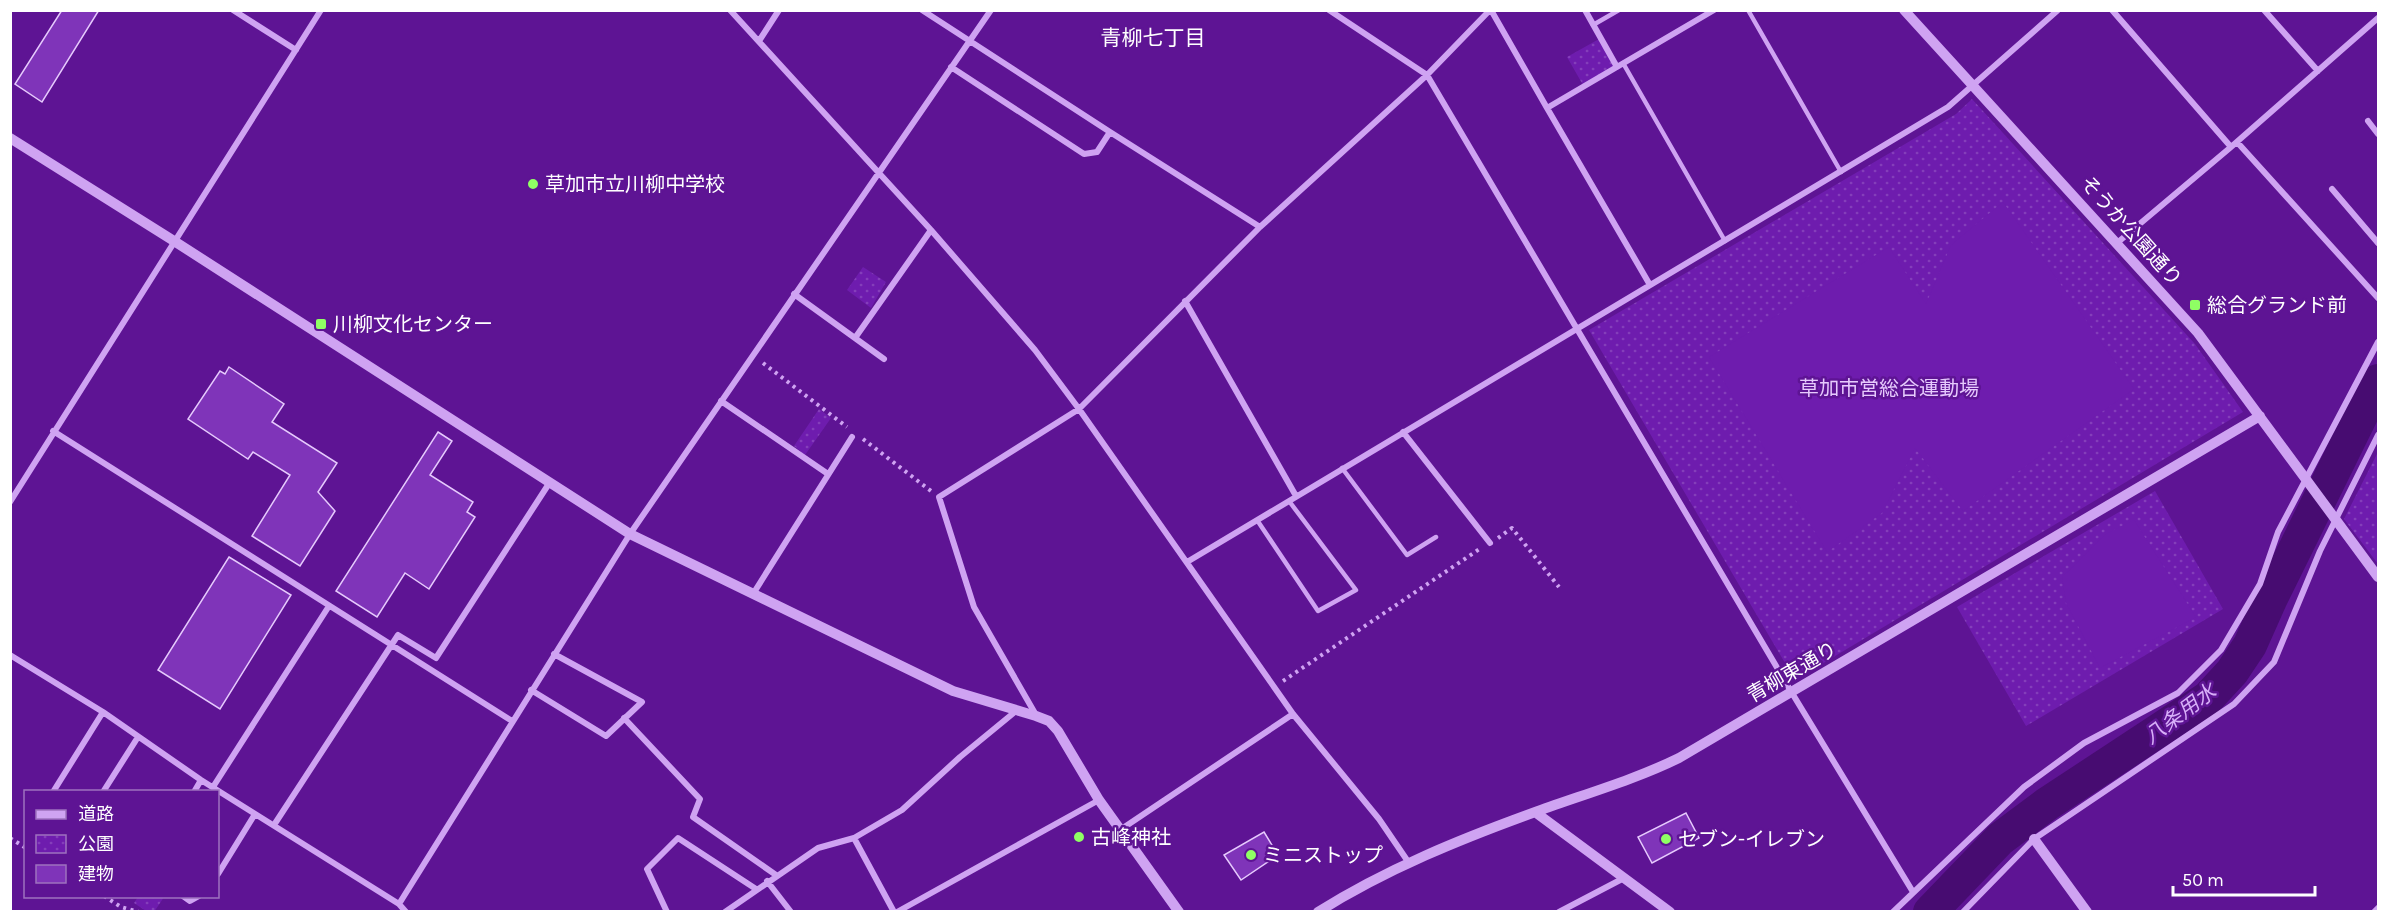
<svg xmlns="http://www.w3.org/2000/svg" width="2389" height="922" viewBox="0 0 2389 922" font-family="Karla,'Noto Sans JP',sans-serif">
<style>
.park{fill:url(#park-dots)}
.pitch{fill:#6e1cae}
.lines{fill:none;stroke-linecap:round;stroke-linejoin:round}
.river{stroke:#470c71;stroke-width:34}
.building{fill:#7f34b9;stroke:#e6cafd;stroke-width:1.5}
.path{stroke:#cfa3f2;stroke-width:4;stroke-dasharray:3 4.5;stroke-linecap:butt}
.service{stroke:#cfa3f2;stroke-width:4.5}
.minor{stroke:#cfa3f2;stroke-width:6}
.tertiary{stroke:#cfa3f2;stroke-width:10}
.poi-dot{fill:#8fff64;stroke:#5e1494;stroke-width:2}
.labels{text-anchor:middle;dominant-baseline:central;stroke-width:5;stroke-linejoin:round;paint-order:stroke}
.poi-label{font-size:20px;fill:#fff;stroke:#5e1494;text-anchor:start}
.street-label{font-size:20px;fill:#fff;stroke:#5e1494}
.park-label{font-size:20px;fill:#e6cafd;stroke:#5e1494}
.neighbourhood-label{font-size:21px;fill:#fff;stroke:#5e1494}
.water-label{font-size:21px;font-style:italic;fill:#d8aff9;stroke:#5e1494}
</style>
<defs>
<pattern id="park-dots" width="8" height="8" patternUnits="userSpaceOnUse" patternTransform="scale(1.5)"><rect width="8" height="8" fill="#6e1cae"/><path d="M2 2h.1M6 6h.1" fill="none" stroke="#843eba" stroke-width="1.8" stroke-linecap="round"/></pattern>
</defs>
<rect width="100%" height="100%" fill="#5e1494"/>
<!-- park -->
<path class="park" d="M1599,39L1615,67L1583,85L1567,57Z
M1972,99L2195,344L2243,412L1795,680L1589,330L1956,114Z
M863,267L886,282L871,308L847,290Z
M819,409L831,418L805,455L794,446Z
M2378,452V564L2344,519Z
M2155,491L2223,609L2026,726L1957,607Z
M138,897V896L164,897L154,912L146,911L134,903Z"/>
<!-- pitch -->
<path class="pitch" d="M2003,202L2134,389L1963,511L1915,448L1882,513L1827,552L1709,357L1889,247L1926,304L1951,245Z
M2134,520L2196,617L2100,668L2066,603L2062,577L2106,534Z"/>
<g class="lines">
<!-- river -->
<path class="river" d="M1930,912L2000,839L2047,804L2208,698L2232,672L2250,645L2270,600L2378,381"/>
</g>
<!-- building -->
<path class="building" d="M62,10H99L42,102L15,84Z
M229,367L284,404L272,422L337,463L318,492L335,511L300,566L252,536L290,475L253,452L248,459L188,419L220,371L225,374Z
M438,432L452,441L430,475L473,502L467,512L475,517L429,589L405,573L377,617L336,591Z
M229,557L291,595L220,709L158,670Z
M1686,813L1699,838L1652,863L1638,837Z
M1264,832L1278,855L1241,880L1224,855Z"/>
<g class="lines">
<!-- path -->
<path class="path" d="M763,363L847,427
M863,439L931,491
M1498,538L1512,528L1559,587
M1283,681L1481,548
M10,838L26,848
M104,896L121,907L139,912"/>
<!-- service -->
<path class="service" d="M1748,10L1841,172
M1593,25L1619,10
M1623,63L1725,241
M1342,468L1407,555L1436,537
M1257,520L1318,611L1356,590L1289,501"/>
<!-- minor -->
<path class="minor" d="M233,10L296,50
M730,10L931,230L1035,350L1079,409L1293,714L1379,819L1409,863
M922,10L1110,132L1260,227
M1329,10L1427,75L1792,693L1913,892
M1491,10L1547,108
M1585,10L1617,67
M2112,10L2231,147
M2264,10L2318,71
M759,41L779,10
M951,67L1084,154L1097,152L1110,132
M2368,121L2378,134
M2237,142L2378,298
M2332,189L2378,243
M2117,243L2231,147L2378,18
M1650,285L1547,108L1714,10
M794,294L884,359
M1185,301L1296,496
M855,338L931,230
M721,401L828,474
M53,431L512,721
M1403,432L1490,543
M10,502L321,10
M1187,562L1948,107L2058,10
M753,594L852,437
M10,655L103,712L201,780L399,904L406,912
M531,690L606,736L642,702L554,654
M1036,715L974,607L939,497L1079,409L1260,227L1427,75L1490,10
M624,718L700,799L693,817L776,875
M213,787L329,606
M53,792L103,712
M103,792L138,737
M194,792L201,780
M274,825L398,635L436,658L550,482
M1120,830L1293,714
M854,838L902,810L960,757L1016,711
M218,874L255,814
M767,881L791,912
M183,896L190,901L199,896
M399,904L630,534L991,10
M667,912L647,869L678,838L756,889
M725,912L818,848L854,838L894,912
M897,912L1099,800
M1559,912L1624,878
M1893,912L2024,787L2084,743L2178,693L2221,650L2260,584L2278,532L2378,342
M1963,912L2034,839L2234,704L2274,662L2320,551L2378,435
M2374,912L2378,908"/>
<!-- tertiary -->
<path class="tertiary" d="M1904,10L2198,333L2378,577
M10,138L174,241L630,534L953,691L1036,716L1049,721L1058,731L1099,800L1179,912
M1535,812L1670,912
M2034,839L2087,912
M1318,912C1386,869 1463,838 1538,811C1585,794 1634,780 1679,758L2260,416"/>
</g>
<!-- markers -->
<g class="poi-dot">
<circle cx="533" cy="184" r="6"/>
<rect x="2189" y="299" width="12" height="12" rx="3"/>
<rect x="315" y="318" width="12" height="12" rx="3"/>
<circle cx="1079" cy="837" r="6"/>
<circle cx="1666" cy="839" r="6"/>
<circle cx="1251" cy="855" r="6"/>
</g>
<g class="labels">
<!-- poi labels -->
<g class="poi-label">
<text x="545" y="184">草加市立川柳中学校</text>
<text x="2207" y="305">総合グランド前</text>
<text x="333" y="324">川柳文化センター</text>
<text x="1091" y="837">古峰神社</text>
<text x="1678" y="839">セブン-イレブン</text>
<text x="1263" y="855">ミニストップ</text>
</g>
<!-- street labels -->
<g class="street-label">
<text transform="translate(2131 231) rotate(48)">そうか公園通り</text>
<text transform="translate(1792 672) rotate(-30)">青柳東通り</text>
</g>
<!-- park labels -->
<g class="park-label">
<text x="1889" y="388">草加市営総合運動場</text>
</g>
<!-- neighbourhood labels -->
<g class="neighbourhood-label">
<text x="1153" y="38">青柳七丁目</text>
</g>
<!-- water labels -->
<g class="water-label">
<text transform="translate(2180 714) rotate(-37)">八条用水</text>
</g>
</g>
<!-- border -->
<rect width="2389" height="922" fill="none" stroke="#ffffff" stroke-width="24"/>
<!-- legend -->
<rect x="24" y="790" width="195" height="108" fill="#5e1494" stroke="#9e72bf" stroke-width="1.5"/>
<rect x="36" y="810" width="30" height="9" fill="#cfa3f2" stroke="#9e72bf" stroke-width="1.5"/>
<text x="78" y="820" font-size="18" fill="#ffffff">道路</text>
<rect x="36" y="835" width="30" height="18" fill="url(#park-dots)" stroke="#9e72bf" stroke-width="1.5"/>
<text x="78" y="850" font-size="18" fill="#ffffff">公園</text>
<rect x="36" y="865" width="30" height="18" fill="#7f34b9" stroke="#9e72bf" stroke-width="1.5"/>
<text x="78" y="880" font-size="18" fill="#ffffff">建物</text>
<!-- scale -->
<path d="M2173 886v9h142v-9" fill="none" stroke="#ffffff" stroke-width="3"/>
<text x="2182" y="886" font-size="18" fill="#ffffff" stroke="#5e1494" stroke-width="4.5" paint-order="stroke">50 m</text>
</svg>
